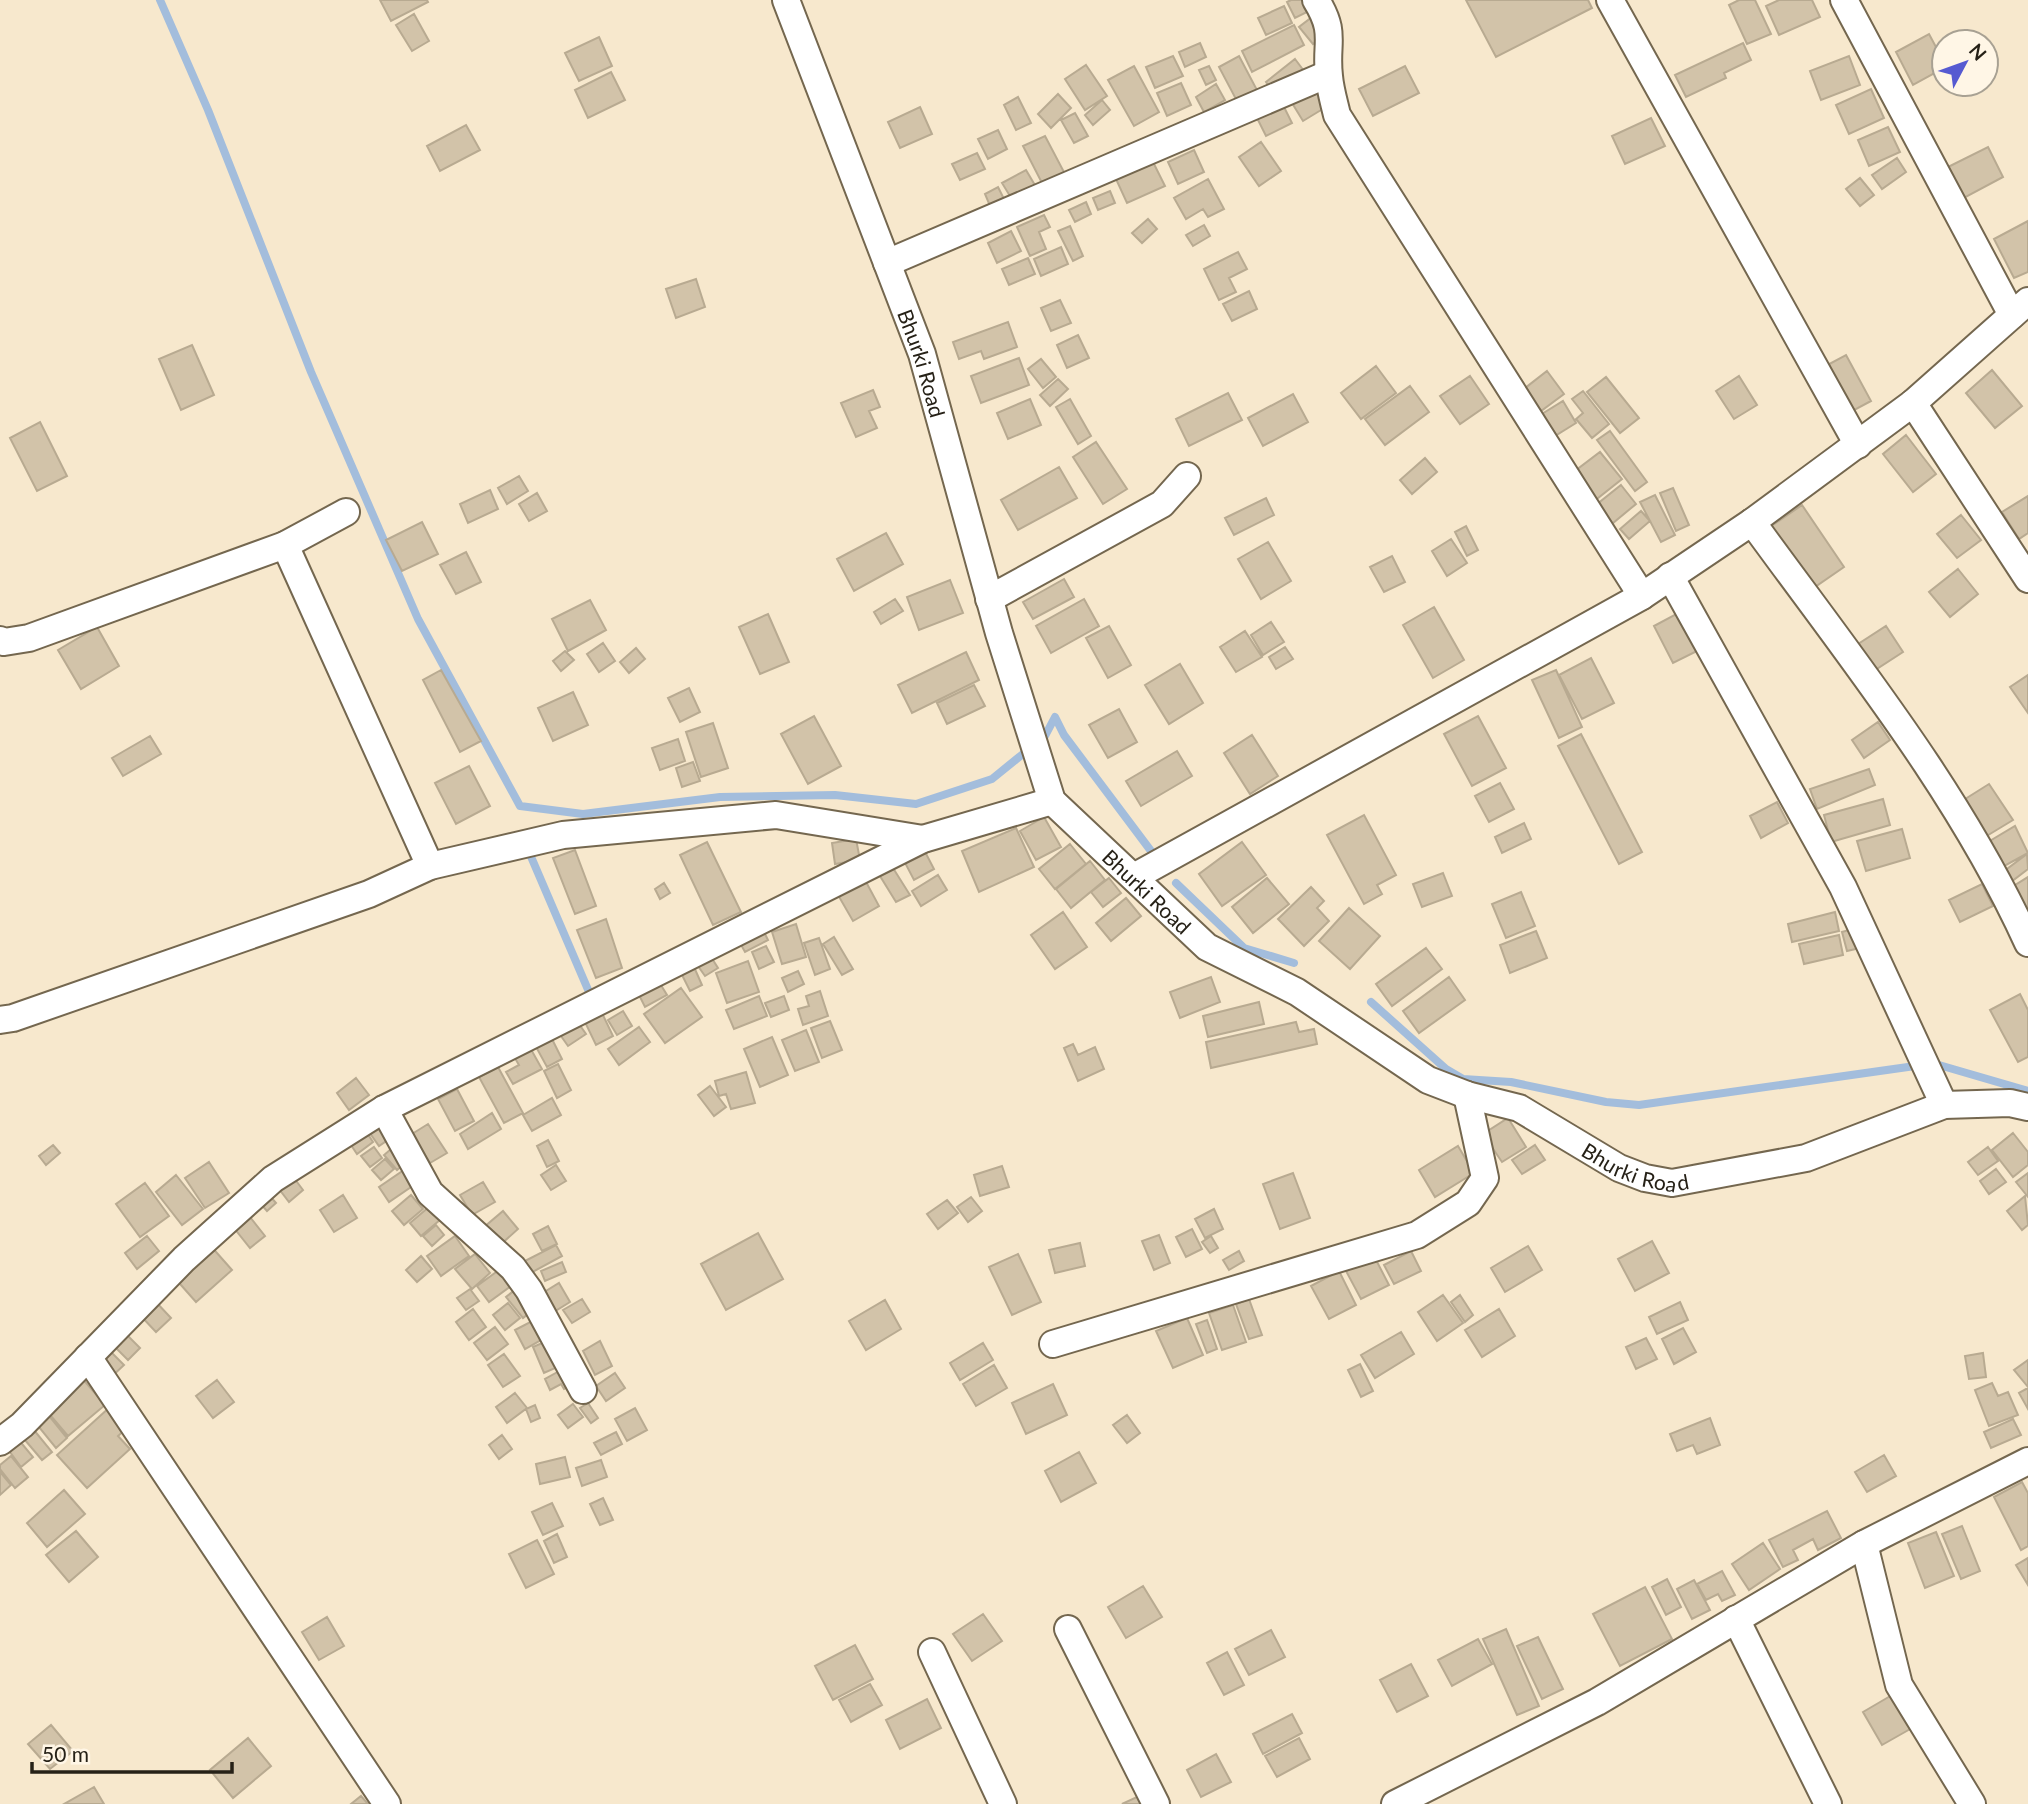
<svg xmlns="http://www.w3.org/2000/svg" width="2028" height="1804" viewBox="0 0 2028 1804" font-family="Lato,sans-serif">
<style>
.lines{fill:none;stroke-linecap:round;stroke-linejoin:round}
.stream{stroke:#a3bddc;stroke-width:8}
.building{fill:#d2c3a9;stroke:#b8aa91;stroke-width:2}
.street-casing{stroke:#74674f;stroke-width:30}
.street{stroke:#fff;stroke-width:26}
.labels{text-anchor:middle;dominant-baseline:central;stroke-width:6;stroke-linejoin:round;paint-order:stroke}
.street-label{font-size:21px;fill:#262117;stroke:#fff6e6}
</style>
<rect width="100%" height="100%" fill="#f7e8cd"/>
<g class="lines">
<!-- stream -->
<path class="stream" d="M160,0L208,110L311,372L418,619L520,806L583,814L720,797L835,795L916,804L992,779L1045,736L1055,717L1064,735L1154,855
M529,852L589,992
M1176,883L1244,948L1294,963
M1371,1002L1446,1069L1463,1079L1511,1082L1606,1102L1639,1105L1915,1066
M1939,1065L2028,1091"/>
</g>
<!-- building -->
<path class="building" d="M380,0H427L428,2L391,21Z
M1291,0H1311L1315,8L1295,18L1287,2Z
M1466,0H1588L1592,8L1496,57Z
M1739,0H1755L1771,34L1747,44L1729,5Z
M1779,0H1812L1820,17L1779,35L1766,6Z
M1284,6L1292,23L1266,35L1258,18Z
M414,14L429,41L412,51L396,25Z
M1316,14L1330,31L1313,44L1299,27Z
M1294,25L1304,45L1252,72L1242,51Z
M1929,34L1944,62V68L1913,85L1896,52Z
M599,37L612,66L579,81L565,53Z
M1200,43L1206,57L1185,67L1179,52Z
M1743,43L1751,60L1724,73L1726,78L1686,97L1675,75Z
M1173,56L1183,76L1155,88L1146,67Z
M1239,56L1258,92L1238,103L1219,67Z
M1849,56L1860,85L1821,100L1810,71Z
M1295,59L1304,71L1275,94L1266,82Z
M1086,65L1107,96L1085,110L1065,79Z
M1134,66L1159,112L1134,126L1108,80Z
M1209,66L1216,80L1206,85L1199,70Z
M1405,66L1419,93L1373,116L1359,89Z
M611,72L625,100L588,118L575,90Z
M1181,83L1191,105L1167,116L1157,93Z
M1216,84L1225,100L1204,112L1196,97Z
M1312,84L1326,107L1303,121L1289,98Z
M1871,89L1884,118L1849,134L1836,105Z
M1058,94L1071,108L1051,128L1038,114Z
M1018,97L1031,123L1016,130L1004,105Z
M1102,100L1110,110L1093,125L1085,115Z
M1282,103L1292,123L1266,136L1256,116Z
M920,107L932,134L900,148L888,122Z
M1075,113L1088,136L1074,143L1061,120Z
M1651,118L1665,146L1625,164L1612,136Z
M466,125L480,150L440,171L427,146Z
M1888,127L1900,152L1869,166L1858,140Z
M998,130L1007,149L988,159L978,139Z
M1045,136L1065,174L1043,185L1023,146Z
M1261,142L1281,171L1259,186L1239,157Z
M1988,147L2003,177L1962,199L1946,168Z
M1194,150L1204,172L1178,184L1168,162Z
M977,153L985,169L960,180L952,164Z
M1897,158L1906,172L1882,189L1872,175Z
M1153,162L1165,186L1127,203L1116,179Z
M1026,170L1036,187L1013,201L1002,183Z
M1860,178L1874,195L1860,206L1846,189Z
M1208,179L1224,209L1208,217L1203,209L1186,219L1174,198Z
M998,187L1004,199L990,206L985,194Z
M1110,191L1115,203L1098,210L1093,198Z
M1086,202L1091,214L1075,222L1069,210Z
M1044,215L1050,227L1039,232L1046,249L1030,256L1017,227Z
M1148,219L1157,229L1142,243L1132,233Z
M2028,221V272L2014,278L1994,239Z
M1204,225L1210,236L1193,246L1186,235Z
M1070,226L1083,256L1073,261L1058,231Z
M1011,231L1021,251L997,263L988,243Z
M1061,247L1068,264L1041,276L1034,259Z
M1238,252L1247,269L1229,278L1236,292L1219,300L1204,269Z
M1028,258L1035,274L1009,285L1002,269Z
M696,279L705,307L676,318L666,289Z
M1249,291L1257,309L1232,321L1223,304Z
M1060,300L1071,323L1051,331L1041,308Z
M1008,322L1017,347L984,359L981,351L959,359L953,342Z
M1078,335L1089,358L1067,368L1057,345Z
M192,345L214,395L181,410L159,359Z
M1846,355L1871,401L1845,415L1820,369Z
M1019,358L1029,385L981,403L971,376Z
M1041,359L1056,377L1043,388L1028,369Z
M1376,366L1396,393L1361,419L1341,393Z
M1992,370L2022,406L1995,428L1966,393Z
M1547,371L1564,394L1537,414L1520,392Z
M1470,376L1489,404L1460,424L1440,396Z
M1739,376L1757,405L1734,419L1716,391Z
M1606,377L1639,418L1620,433L1587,392Z
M1058,379L1068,389L1050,406L1040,395Z
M1410,386L1429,412L1385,445L1365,419Z
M873,390L880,407L869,411L877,428L856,437L841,403Z
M1583,391L1609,424L1592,438L1576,419L1583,413L1572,399Z
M1228,393L1242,420L1189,446L1176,419Z
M1293,394L1308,422L1263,446L1248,418Z
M1030,399L1041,425L1008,439L997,413Z
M1070,399L1091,436L1078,444L1056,407Z
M1563,401L1576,423L1550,439L1537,417Z
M40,422L67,476L37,491L10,438Z
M1610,431L1647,482L1635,491L1597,440Z
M1906,435L1936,474L1913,492L1883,454Z
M1096,442L1127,489L1103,504L1073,457Z
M1600,452L1622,479L1593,502L1571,474Z
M1425,458L1437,472L1412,494L1400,480Z
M1059,467L1077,498L1018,530L1001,500Z
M519,476L528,491L507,504L498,488Z
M1621,485L1636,504L1607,528L1591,509Z
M1673,488L1689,525L1676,531L1660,493Z
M490,490L498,509L468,523L460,504Z
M537,493L547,511L529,521L519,504Z
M1655,495L1675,535L1661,542L1640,502Z
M2028,496V533L2019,539L2002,512Z
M1266,498L1274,515L1234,535L1225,518Z
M1802,505L1844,567L1812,589L1770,527Z
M1641,511L1650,521L1629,539L1620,529Z
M1961,515L1981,540L1957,558L1937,534Z
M422,522L438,554L402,571L386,540Z
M1466,526L1478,550L1467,556L1455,532Z
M886,533L903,564L854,591L837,559Z
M1451,539L1467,563L1447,576L1432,551Z
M1268,542L1291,581L1261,599L1238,559Z
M466,552L481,582L456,594L440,565Z
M1392,556L1405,582L1384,592L1370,567Z
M1958,569L1978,594L1950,617L1929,592Z
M1064,579L1074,597L1033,619L1023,602Z
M950,580L963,613L919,630L907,597Z
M895,599L903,611L881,624L874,612Z
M1084,599L1099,626L1051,653L1036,626Z
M590,600L606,630L568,651L552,619Z
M1434,607L1464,660L1433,678L1403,625Z
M1680,612L1699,650L1673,663L1654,626Z
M768,614L789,662L760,674L739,627Z
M1271,622L1284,642L1263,655L1251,635Z
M1109,626L1131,665L1108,678L1086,638Z
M1886,626L1903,652L1872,672L1855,646Z
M97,627L119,666L81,689L58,650Z
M1245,631L1262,657L1236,672L1220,647Z
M603,643L615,661L599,672L587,654Z
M1285,647L1293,659L1276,669L1269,657Z
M636,648L645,659L629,673L620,662Z
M565,651L574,660L561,671L553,661Z
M966,652L979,680L912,713L898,685Z
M1591,658L1614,703L1582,719L1559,675Z
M1180,664L1203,703L1169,724L1145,685Z
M441,670L481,741L460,752L423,680Z
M1556,670L1582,727L1559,738L1532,680Z
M2028,675V713L2010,687Z
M974,685L985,706L947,724L937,703Z
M689,688L700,712L680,722L668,698Z
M573,692L588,725L553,741L538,708Z
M1119,709L1137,742L1108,758L1089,725Z
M814,716L841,766L808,784L781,734Z
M1478,716L1506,768L1472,786L1444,734Z
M1878,722L1890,740L1864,758L1852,740Z
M713,723L728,768L701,777L686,732Z
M1581,734L1642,852L1619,864L1558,746Z
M1252,735L1278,776L1250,794L1224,753Z
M150,736L161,754L123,776L112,758Z
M678,739L685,761L660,770L652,748Z
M1177,751L1192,776L1141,806L1126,781Z
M693,762L700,781L682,787L676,768Z
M469,766L490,806L456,824L435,783Z
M1869,769L1875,785L1817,809L1810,789Z
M1500,783L1514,809L1489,822L1475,796Z
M1989,784L2013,820L1985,837L1962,801Z
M1883,799L1890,825L1831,842L1824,815Z
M1777,802L1788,823L1761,838L1750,816Z
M1364,815L1396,875L1377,885L1382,894L1364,904L1327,835Z
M1044,817L1061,847L1036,860L1020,831Z
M1524,823L1531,839L1502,853L1495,837Z
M2015,826L2028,853L1997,870L1983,845Z
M1016,828L1034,867L979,892L962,851Z
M1902,829L1910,858L1866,871L1857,841Z
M856,839L860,860L835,864L832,843Z
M707,842L741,912L713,925L680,855Z
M1242,842L1266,875L1222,906L1199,874Z
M1070,844L1086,864L1055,889L1039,869Z
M922,846L934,869L914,880L902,857Z
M575,850L596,906L575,914L553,858Z
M2027,854L2028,869L2007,885L1999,875Z
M1090,861L1105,880L1071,908L1056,889Z
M893,868L910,895L896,902L880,876Z
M1443,873L1452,896L1422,907L1413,884Z
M938,875L947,890L921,906L912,891Z
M2028,877V913L2023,916L2007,890Z
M1109,878L1121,893L1103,907L1091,892Z
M1267,878L1289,904L1253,933L1232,907Z
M865,880L879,906L853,921L838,895Z
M664,883L670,893L660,899L655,889Z
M1982,884L1993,906L1960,922L1949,900Z
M1311,887L1324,901L1317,908L1329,921L1304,946L1278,919Z
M1521,892L1535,926L1506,938L1492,904Z
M1126,898L1141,916L1111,941L1096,923Z
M1349,908L1380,936L1350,969L1319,941Z
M1063,912L1087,947L1055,969L1031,935Z
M1835,912L1839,931L1792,942L1788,924Z
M606,919L622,968L596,978L577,930Z
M796,924L806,957L782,964L772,932Z
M1856,928L1860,948L1847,951L1842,932Z
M763,930L768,940L745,952L740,943Z
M1536,931L1547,958L1510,973L1500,945Z
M1839,935L1843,955L1804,964L1799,944Z
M834,937L853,969L842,975L823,944Z
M819,938L830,969L815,975L804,943Z
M766,946L774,962L759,969L752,952Z
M1426,948L1442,969L1392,1006L1376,984Z
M711,957L718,968L705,976L698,966Z
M748,961L759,992L727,1003L716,973Z
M694,967L702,985L690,991L681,973Z
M798,971L804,984L788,992L782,978Z
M1211,977L1220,1002L1180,1018L1170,992Z
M1449,977L1465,1000L1419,1033L1403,1011Z
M659,982L667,995L645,1007L638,993Z
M681,988L702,1017L665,1043L644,1014Z
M820,991L828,1016L803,1025L798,1009L809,1006L806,996Z
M2020,994L2028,1010V1057L2018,1062L1990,1010Z
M759,996L767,1016L734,1029L726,1010Z
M784,996L789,1010L771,1017L765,1003Z
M1259,1002L1264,1024L1208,1037L1203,1016Z
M601,1011L613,1036L596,1045L584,1020Z
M623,1011L632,1026L617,1035L608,1020Z
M830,1021L842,1050L822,1058L811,1028Z
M1296,1022L1299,1032L1314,1029L1317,1044L1211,1068L1206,1042Z
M579,1024L586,1034L568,1046L561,1036Z
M639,1027L650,1042L619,1065L608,1049Z
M806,1030L819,1062L795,1071L782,1040Z
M551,1037L562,1059L547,1067L535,1045Z
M772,1037L788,1075L760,1087L744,1049Z
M528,1044L542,1069L513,1084L506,1072L519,1065L512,1053Z
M1073,1044L1078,1055L1095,1047L1104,1069L1078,1081L1064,1048Z
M558,1064L571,1090L557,1098L544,1071Z
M498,1067L523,1113L504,1123L479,1077Z
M746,1072L755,1103L731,1109L726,1094L719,1096L715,1081Z
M356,1078L369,1095L349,1110L337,1093Z
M710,1086L726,1107L714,1116L698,1095Z
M457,1089L474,1121L455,1131L438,1099Z
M552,1098L561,1115L532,1131L523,1115Z
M492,1113L501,1129L468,1149L460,1134Z
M383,1118L395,1135L379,1146L367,1129Z
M1508,1118L1526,1147L1502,1162L1483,1134Z
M428,1124L447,1153L430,1163L412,1134Z
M365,1130L373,1142L357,1154L349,1142Z
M2013,1133L2028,1152V1165L2013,1177L1992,1150Z
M548,1140L559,1161L547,1167L537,1146Z
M397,1144L410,1159L397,1170L384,1155Z
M53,1145L60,1153L46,1165L39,1156Z
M1535,1145L1545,1160L1522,1174L1512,1160Z
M1458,1146L1474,1173L1435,1197L1419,1170Z
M374,1147L382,1158L370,1167L361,1156Z
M1988,1147L1998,1161L1978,1175L1968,1162Z
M385,1159L394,1169L381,1180L372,1170Z
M209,1162L229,1193L205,1208L185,1178Z
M556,1165L566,1181L551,1190L541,1175Z
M1002,1166L1009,1187L980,1196L974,1175Z
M1996,1169L2006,1182L1989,1194L1980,1181Z
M404,1170L414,1185L389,1202L379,1187Z
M1293,1173L1310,1218L1280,1229L1263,1184Z
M2028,1173V1197L2016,1182Z
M291,1174L303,1190L289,1202L276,1185Z
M176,1175L203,1209L182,1225L156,1192Z
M483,1182L495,1202L472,1215L460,1195Z
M145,1183L169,1216L140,1237L116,1204Z
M269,1195L276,1203L267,1211L260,1203Z
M343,1195L357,1218L334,1232L320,1210Z
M411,1195L423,1209L404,1225L392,1211Z
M2025,1196L2028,1225L2022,1230L2007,1211Z
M971,1197L982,1211L968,1222L957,1207Z
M947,1200L958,1213L938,1229L927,1214Z
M436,1201L447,1214L421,1236L410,1223Z
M1214,1209L1223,1229L1205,1238L1195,1219Z
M503,1211L518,1229L498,1247L483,1228Z
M250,1217L265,1236L250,1248L234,1228Z
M436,1225L444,1235L432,1246L423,1236Z
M548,1226L557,1244L542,1251L533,1234Z
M1192,1229L1202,1249L1186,1257L1176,1237Z
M758,1233L783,1279L726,1310L701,1264Z
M1159,1235L1170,1263L1154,1270L1142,1241Z
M147,1236L159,1251L137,1269L125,1253Z
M455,1236L469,1256L441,1276L427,1256Z
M1211,1236L1218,1248L1210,1253L1202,1242Z
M1652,1241L1669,1273L1635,1291L1618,1259Z
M1080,1243L1085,1266L1055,1273L1049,1250Z
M209,1244L232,1270L196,1302L173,1276Z
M556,1245L562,1256L527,1275L521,1263Z
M1528,1246L1542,1270L1505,1292L1491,1268Z
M1239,1251L1244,1261L1229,1270L1223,1260Z
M1411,1251L1421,1271L1394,1284L1384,1265Z
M475,1254L490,1273L472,1289L455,1269Z
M1018,1254L1041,1302L1012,1315L989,1267Z
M421,1256L432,1269L417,1282L406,1270Z
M1374,1256L1389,1285L1361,1299L1346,1271Z
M562,1262L566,1272L545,1281L541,1271Z
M499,1270L511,1286L489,1302L477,1286Z
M1339,1271L1356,1305L1329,1319L1311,1286Z
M559,1283L570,1302L552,1313L541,1294Z
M521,1285L538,1306L523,1318L506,1297Z
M470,1289L479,1301L466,1310L457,1298Z
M1443,1295L1463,1323L1437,1341L1418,1312Z
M1460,1295L1473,1315L1465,1322L1451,1302Z
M582,1299L590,1312L572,1323L563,1310Z
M1249,1299L1262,1335L1249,1339L1236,1304Z
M885,1300L901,1329L866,1350L849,1321Z
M155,1301L171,1318L156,1332L140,1315Z
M1680,1302L1688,1320L1657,1334L1649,1317Z
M508,1303L520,1318L505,1330L493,1315Z
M1233,1305L1246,1342L1222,1350L1209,1313Z
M473,1309L486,1327L469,1340L456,1322Z
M1499,1309L1515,1336L1482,1357L1465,1330Z
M538,1318L548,1336L525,1349L515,1330Z
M1187,1318L1203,1355L1173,1368L1156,1331Z
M1207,1320L1217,1349L1207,1353L1196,1324Z
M495,1327L508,1344L487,1360L474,1343Z
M1683,1328L1696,1352L1674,1364L1662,1339Z
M124,1332L140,1348L128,1360L112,1344Z
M1401,1332L1414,1354L1375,1378L1361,1355Z
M1646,1338L1657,1359L1636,1369L1626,1347Z
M551,1339L562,1365L544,1373L533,1347Z
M600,1341L612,1366L595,1375L583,1351Z
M983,1343L993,1360L960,1380L950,1363Z
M111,1352L124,1365L109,1379L97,1366Z
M1983,1353L1986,1377L1969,1379L1965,1356Z
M504,1354L520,1376L503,1387L488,1365Z
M2028,1360V1387L2014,1370Z
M1360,1364L1373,1391L1361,1397L1348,1370Z
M994,1365L1007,1388L976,1406L963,1384Z
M563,1369L572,1385L564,1389L561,1384L550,1390L545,1379Z
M615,1373L625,1388L606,1401L596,1386Z
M82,1378L105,1405L68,1436L45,1409Z
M217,1380L234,1402L213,1418L196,1396Z
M1992,1383L1998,1396L2008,1392L2018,1415L1989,1426L1975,1390Z
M1053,1384L1067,1415L1026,1434L1012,1403Z
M2028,1388V1409L2019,1393Z
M515,1393L527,1408L507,1423L496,1407Z
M588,1403L598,1418L591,1423L580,1408Z
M573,1404L583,1417L568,1428L558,1415Z
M535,1405L540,1418L531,1422L526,1409Z
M110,1407L128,1427L118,1436L130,1449L87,1488L57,1455Z
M635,1408L647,1430L627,1441L615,1419Z
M46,1412L67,1438L56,1448L34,1421Z
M1127,1415L1140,1433L1127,1443L1113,1425Z
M1710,1418L1720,1445L1697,1454L1693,1445L1677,1451L1670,1434Z
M2013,1419L2021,1435L1991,1448L1984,1432Z
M29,1424L52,1452L42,1460L19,1433Z
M616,1432L622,1444L601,1455L594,1443Z
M502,1435L512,1449L499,1459L489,1445Z
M18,1439L33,1457L21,1467L7,1448Z
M1079,1452L1096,1483L1061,1502L1045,1471Z
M1884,1455L1896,1476L1867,1492L1855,1472Z
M11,1456L28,1477L15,1488L0,1469V1465Z
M565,1457L570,1477L540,1484L536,1464Z
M601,1460L607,1477L582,1486L576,1468Z
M0,1472L11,1485L0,1495Z
M2022,1482L2028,1493V1546L2021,1550L1994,1497Z
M64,1490L85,1514L47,1547L27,1523Z
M603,1498L613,1520L600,1525L590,1504Z
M552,1503L563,1526L543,1535L532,1512Z
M1827,1511L1841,1538L1818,1550L1813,1539L1793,1550L1798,1560L1783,1567L1769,1540Z
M1962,1526L1980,1571L1961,1579L1942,1534Z
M76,1531L98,1557L69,1582L46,1555Z
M1936,1532L1954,1576L1925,1588L1908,1543Z
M557,1534L567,1557L554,1563L544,1541Z
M537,1540L554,1574L526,1588L509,1554Z
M1763,1543L1780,1569L1749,1590L1732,1564Z
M2028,1558V1585L2016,1565Z
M1722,1571L1735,1595L1722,1601L1718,1594L1706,1600L1697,1584Z
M1667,1579L1681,1607L1666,1615L1652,1587Z
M1694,1580L1710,1610L1692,1619L1677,1589Z
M1143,1586L1162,1617L1126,1638L1108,1607Z
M1645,1587L1672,1639L1620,1666L1593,1614Z
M983,1614L1002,1641L972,1661L953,1634Z
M327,1617L344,1646L319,1660L302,1632Z
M1506,1629L1539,1706L1517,1715L1483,1639Z
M1271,1630L1285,1657L1249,1675L1235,1649Z
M1538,1637L1563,1689L1542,1699L1517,1646Z
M1478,1639L1492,1664L1452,1686L1438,1660Z
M855,1645L873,1679L833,1700L815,1666Z
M1227,1652L1244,1685L1224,1695L1207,1663Z
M1411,1664L1428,1696L1397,1712L1380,1680Z
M870,1684L882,1705L851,1722L839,1700Z
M1892,1695L1912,1728L1882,1745L1863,1712Z
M927,1699L941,1728L900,1749L886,1720Z
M1292,1714L1302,1733L1263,1754L1253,1734Z
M51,1725L73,1751L50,1769L28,1744Z
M248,1738L271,1766L233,1798L210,1770Z
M1299,1738L1310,1759L1277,1777L1265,1756Z
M1216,1754L1231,1782L1201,1797L1187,1770Z
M94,1787L104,1804H64Z
M361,1796L368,1804H351Z
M1139,1796L1142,1804H1122Z"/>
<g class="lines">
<!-- street casing -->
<g class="street-casing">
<g id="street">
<path id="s1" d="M786,0L922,354L999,633L1052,801L1207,947L1297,992L1428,1080L1467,1095L1519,1108L1619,1168L1645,1178L1672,1183L1806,1158L1944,1105L2010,1103L2028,1107"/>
<path d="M1316,0C1337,34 1325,42 1329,76C1330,89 1334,102 1337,115L1642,596"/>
<path d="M1610,0L1858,445"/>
<path d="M1844,0L2012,315"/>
<path d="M887,263L1328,74"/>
<path d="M1913,403L2028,579"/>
<path d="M1752,522C1850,657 1959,791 2028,943"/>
<path d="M285,545L430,866"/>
<path d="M1670,576L1843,887L1944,1105"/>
<path d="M989,599L1162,504L1187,476"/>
<path d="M0,640L4,642L29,638L285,545L346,512"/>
<path d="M1134,877L1642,596L1752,522L1913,403L2028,301"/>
<path d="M0,1020L13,1018L369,894L430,866L563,835L776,815L923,839"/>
<path d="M384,1109L430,1193L513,1268L529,1290L583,1390"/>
<path d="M1053,1344L1417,1235L1468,1203L1485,1178L1467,1095"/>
<path d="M88,1357L387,1804"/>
<path d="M0,1442L22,1425L184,1259L273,1179L384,1109L923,839L1052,801"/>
<path d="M1864,1544L1899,1685L1972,1804"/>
<path d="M1736,1619L1828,1804"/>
<path d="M1068,1629L1156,1804"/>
<path d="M932,1652L1003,1804"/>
<path d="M1395,1804L1597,1702L1864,1544L2028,1461"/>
</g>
</g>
<!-- street -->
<use href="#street" class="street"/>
</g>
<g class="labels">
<!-- street labels -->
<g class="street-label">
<text stroke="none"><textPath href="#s1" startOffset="388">Bhurki Road</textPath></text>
<text stroke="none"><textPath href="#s1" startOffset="976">Bhurki Road</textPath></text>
<text stroke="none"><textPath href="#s1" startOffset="1544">Bhurki Road</textPath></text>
</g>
</g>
<!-- north arrow -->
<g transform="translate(1965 63) rotate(49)"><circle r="33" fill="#fff6e6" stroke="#a8a193" stroke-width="2"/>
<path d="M0-5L12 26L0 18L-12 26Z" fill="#565ad1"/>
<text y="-10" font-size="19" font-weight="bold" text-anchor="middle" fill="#262117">N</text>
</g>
<!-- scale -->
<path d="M32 1762v10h200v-10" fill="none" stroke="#262117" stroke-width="3.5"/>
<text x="42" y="1762" font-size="21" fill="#262117" stroke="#fff6e6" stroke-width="5" paint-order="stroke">50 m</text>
</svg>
